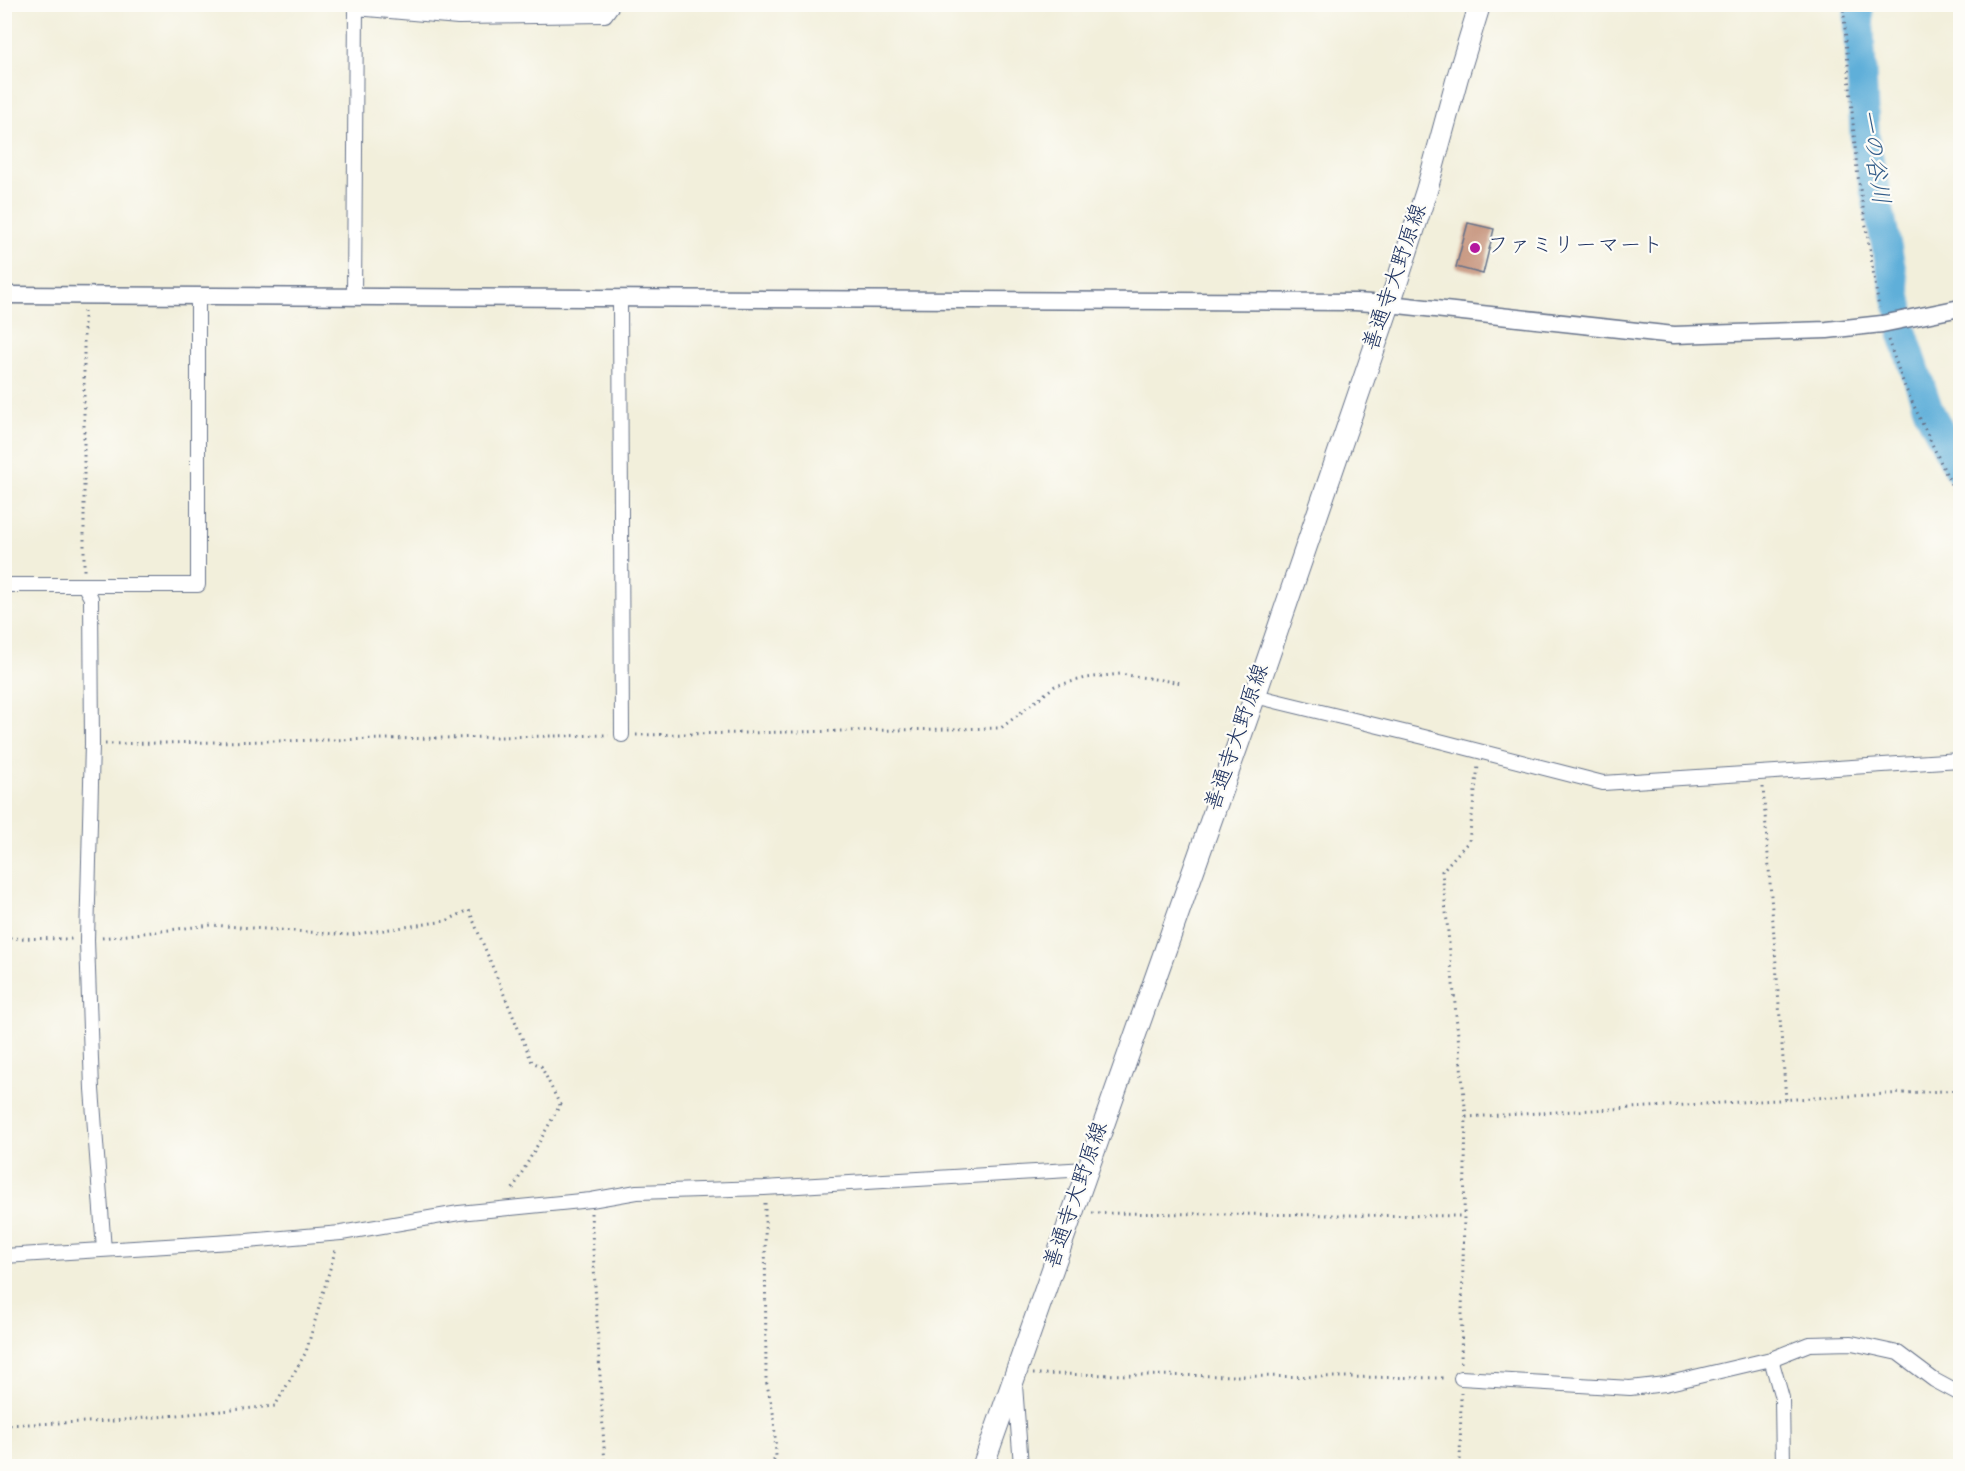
<svg xmlns="http://www.w3.org/2000/svg" width="1965" height="1471" viewBox="0 0 1965 1471" font-family="'Gochi Hand','Klee One',sans-serif">
<style>
.lines{fill:none;stroke-linecap:round;stroke-linejoin:round}
.river{stroke:#5eafd9;stroke-width:30}
.building{fill:#ca9c86}
.minor-casing{stroke:#66728a;stroke-width:16}
.tertiary-casing{stroke:#66728a;stroke-width:19}
.primary-casing{stroke:#66728a;stroke-width:23}
.path{stroke:#66728a;stroke-width:3;stroke-dasharray:1.5 4.5;stroke-linecap:butt}
.minor{stroke:#fff;stroke-width:14}
.tertiary{stroke:#fff;stroke-width:16}
.primary{stroke:#fff;stroke-width:21}
.poi-dot{fill:#b5179e;stroke:#fdfcf7;stroke-width:2}
.labels{text-anchor:middle;dominant-baseline:central;stroke-width:4.5;stroke-linejoin:round;paint-order:stroke}
.poi-label{font-size:22px;fill:#1b2f5e;stroke:#fdfcf7;text-anchor:start}
.street-label{font-size:22px;fill:#1b2f5e;stroke:#fdfcf7}
.water-label{font-size:24px;font-style:italic;fill:#325c89;stroke:#fdfcf7}
</style>
<rect width="100%" height="100%" fill="#fdfcf7"/>
<filter id="ink" filterUnits="userSpaceOnUse"><feTurbulence type="fractalNoise" baseFrequency=".0167" numOctaves="2"/><feDisplacementMap in="SourceGraphic" scale="12" xChannelSelector="R" yChannelSelector="G"/><feConvolveMatrix kernelMatrix="1 2 1 2 8 2 1 2 1" color-interpolation-filters="sRGB"/></filter>
<filter id="wash" filterUnits="userSpaceOnUse"><feTurbulence type="fractalNoise" baseFrequency=".008" numOctaves="4" result="noise"/><feDisplacementMap in="SourceGraphic" scale="24" xChannelSelector="R" yChannelSelector="G"/><feGaussianBlur stdDeviation="1.35" result="paint"/><feColorMatrix in="noise" values="0 0 0 0 0 0 0 0 0 0 0 0 0 0 0 0 0 1.4 0 .05"/><feComposite in="paint" operator="in"/></filter>
<g filter="url(#wash)">
<rect width="100%" height="100%" fill="#f2efdb"/>
<g class="lines">
<!-- river -->
<path class="river" d="M1858,4L1865,142L1899,307
M1903,334L1928,409L1960,471"/>
</g>
<g id="blocks">
<!-- building -->
<path class="building" d="M1468,223L1494,229L1483,274L1456,267Z"/>
</g>
</g>
<g filter="url(#ink)">
<use href="#blocks" fill-opacity="0" stroke="#66728a" stroke-width="1.5"/>
<g class="lines">
<!-- minor casing -->
<g class="minor-casing">
<path id="minor" d="M356,8L458,17L605,15L613,4
M354,297L356,4
M620,300L622,735
M4,585H198V296
M84,585L91,598L92,744L87,940L92,1089L104,1250
M1255,696L1424,737L1603,783L1960,760
M4,1256L247,1241L341,1233L459,1213L591,1200L637,1192L764,1188L1087,1169
M1771,1359L1782,1398L1783,1466
M1461,1378L1630,1388L1665,1384L1771,1359L1809,1344L1852,1343L1898,1353L1934,1380L1960,1394
M1015,1385L1021,1466"/>
</g>
<!-- tertiary casing -->
<g class="tertiary-casing">
<path id="tertiary" d="M4,295L1355,302L1389,304L1674,335L1827,330L1882,324L1960,308"/>
</g>
<!-- primary casing -->
<g class="primary-casing">
<path id="primary" d="M983,1466L1255,696L1397,282L1427,189L1457,79L1480,4"/>
</g>
<!-- path -->
<path class="path" d="M1843,4L1857,170L1879,308
M84,311V572
M1888,340L1905,387L1960,503
M636,735L1001,728L1055,686L1086,678L1120,674L1182,683
M105,744L609,735
M1763,787L1786,1100
M4,938L72,939
M102,938L211,925L349,935L446,921L469,910L532,1062L541,1066L560,1105L511,1192
M1466,1117L1960,1090
M765,1203L766,1380L774,1417L776,1456L771,1466
M591,1213L605,1466
M1092,1213L1463,1216
M1461,1363L1466,1117L1442,871L1469,841L1478,766
M1033,1374L1447,1378
M4,1425L113,1421L275,1406L306,1352L336,1248
M1460,1466L1461,1393"/>
<!-- minor -->
<use href="#minor" class="minor"/>
<!-- tertiary -->
<use href="#tertiary" class="tertiary"/>
<!-- primary -->
<use href="#primary" class="primary"/>
</g>
</g>
<!-- markers -->
<circle class="poi-dot" cx="1475" cy="248" r="6"/>
<g class="labels">
<!-- poi labels -->
<g class="poi-label">
<text x="1487" y="248">ファミリーマート</text>
</g>
<!-- street labels -->
<g class="street-label">
<text transform="translate(1397 278) rotate(-71)">善通寺大野原線</text>
<text transform="translate(1239 738) rotate(-71)">善通寺大野原線</text>
<text transform="translate(1078 1196) rotate(-71)">善通寺大野原線</text>
</g>
<!-- water labels -->
<g class="water-label">
<text transform="translate(1872 157) rotate(82)">一の谷川</text>
</g>
</g>
<!-- margin -->
<rect width="1965" height="1471" fill="none" stroke="#fdfcf7" stroke-width="24"/>
</svg>
